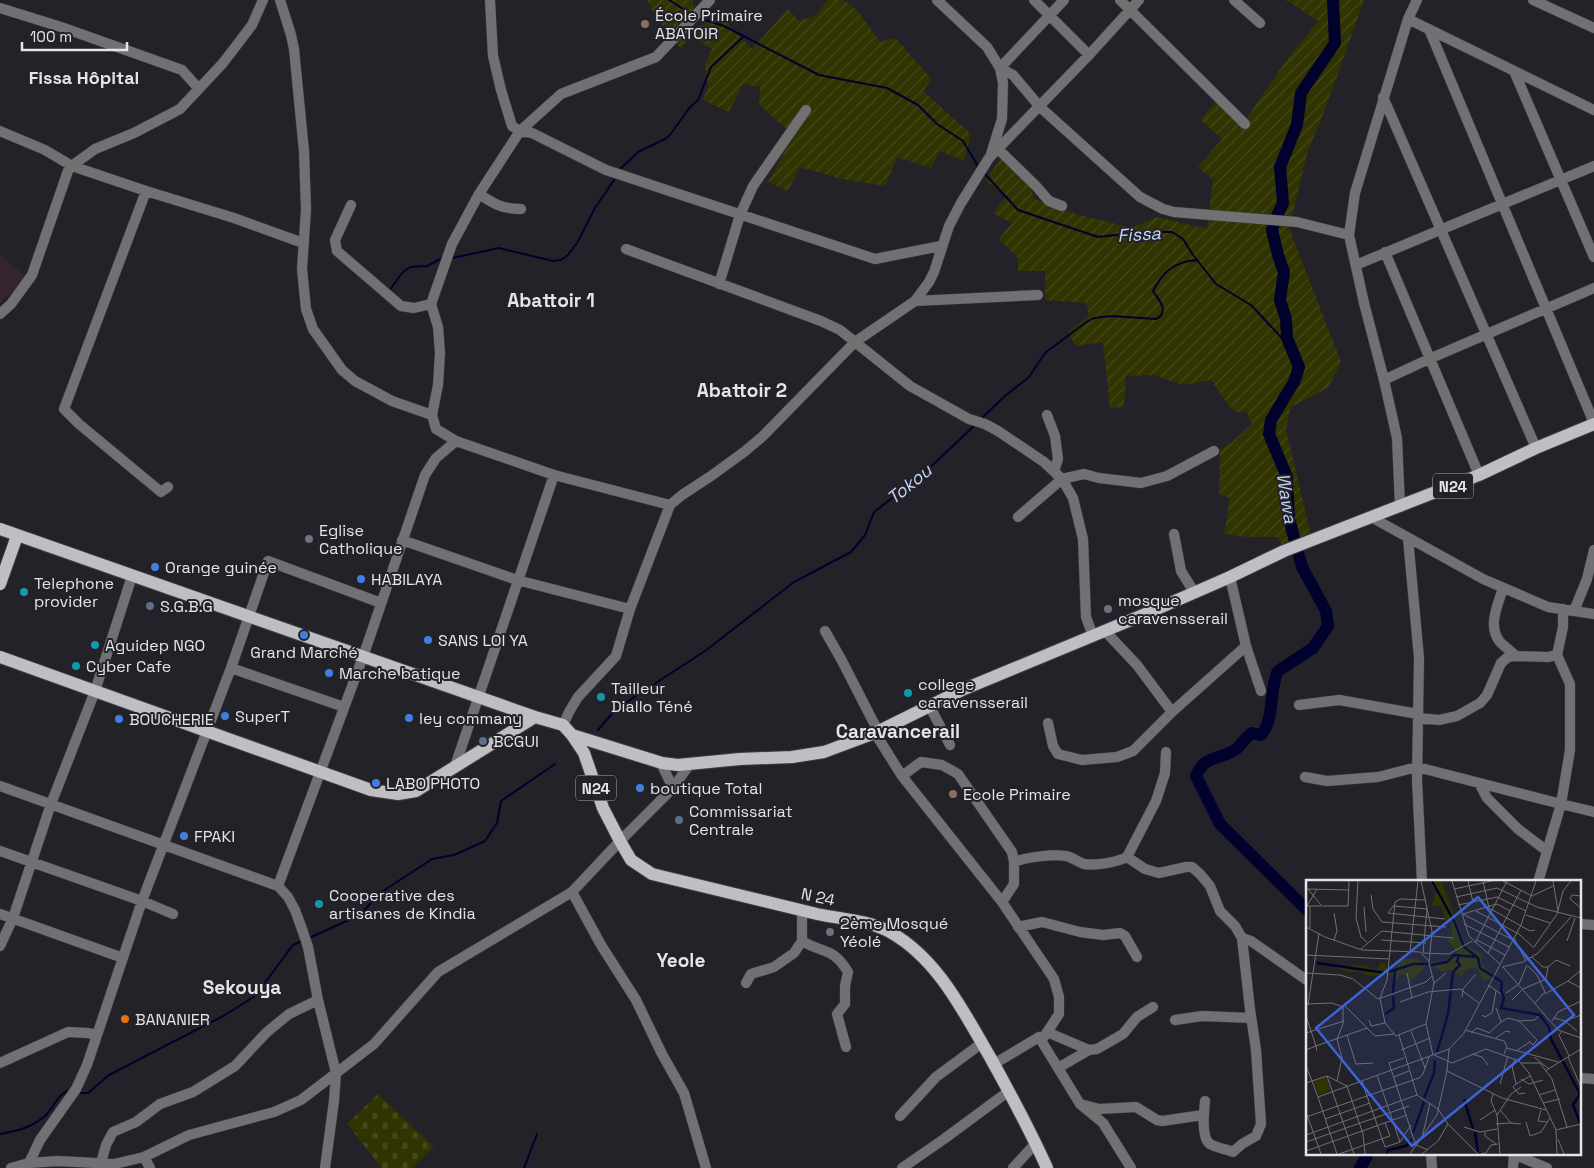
<svg xmlns="http://www.w3.org/2000/svg" width="1594" height="1168" viewBox="0 0 1594 1168" font-family="'Space Grotesk',sans-serif">
<style>
.medical{fill:#35242e}
.cemetery{fill:url(#cemetery-stones)}
.garden{fill:url(#garden-furrows)}
.lines{fill:none;stroke-linecap:round;stroke-linejoin:round}
.stream{stroke:#00012d;stroke-width:2}
.river{stroke:#00012d;stroke-width:12}
.minor-casing{stroke:#3e3d43;stroke-width:11}
.major-casing{stroke:#3e3d43;stroke-width:14}
.minor{stroke:#717073;stroke-width:10}
.major{stroke:#c0bec5;stroke-width:12}
.education-dot{fill:#8d6e63;stroke:#232228;stroke-width:2}
.worship-dot{fill:#6b7280;stroke:#232228;stroke-width:2}
.shop-dot{fill:#3f7fe0;stroke:#232228;stroke-width:2}
.culture-dot{fill:#0f9aa8;stroke:#232228;stroke-width:2}
.service-dot{fill:#5c6f8a;stroke:#232228;stroke-width:2}
.food-dot{fill:#e8710a;stroke:#232228;stroke-width:2}
.labels{text-anchor:middle;dominant-baseline:central;stroke-width:4;stroke-linejoin:round;paint-order:stroke}
.shield{fill:#232228;stroke:#abaaae;stroke-width:1}
.shield-label{font-size:15px;font-weight:bold;fill:#e5e4e8}
.poi-label{font-size:16px;fill:#e5e4e8;stroke:#232228;text-anchor:start}
.street-label{font-size:16px;fill:#e5e4e8;stroke:#232228}
.neighbourhood-label{font-size:18px;font-weight:bold;fill:#e5e4e8;stroke:#232228}
.water-label{font-size:18px;font-style:italic;fill:#c3d6f6;stroke:#232228}
.quarter-label{font-size:19px;font-weight:bold;fill:#e5e4e8;stroke:#232228}
.inset-river{fill:none;stroke:#00012d;stroke-width:2.5}
.inset-road{fill:none;stroke:#717075;stroke-width:1}
.view{fill:#3b64da;fill-opacity:0.15;stroke:#3b64da;stroke-width:2.5}
.inset-edge{fill:none;stroke:#e5e4e8;stroke-width:2.5}
</style>
<defs>
<pattern id="cemetery-stones" width="16" height="16" patternUnits="userSpaceOnUse" patternTransform="scale(1.25)"><rect width="16" height="16" fill="#313401"/><path d="M2 7V4a2 2 0 0 1 4 0v3zM10 15v-3a2 2 0 0 1 4 0v3z" fill="#45481a"/></pattern>
<pattern id="garden-furrows" width="10" height="10" patternUnits="userSpaceOnUse" patternTransform="scale(1.25)"><rect width="10" height="10" fill="#313401"/><path d="M-1 1l2-2M0 10L10 0M9 11l2-2" fill="none" stroke="#45481a"/></pattern>
</defs>
<rect width="100%" height="100%" fill="#232228"/>
<!-- medical -->
<path class="medical" d="M0,255L27,277L0,303Z"/>
<!-- cemetery -->
<path class="cemetery" d="M378,1094L434,1147L412,1168H382L347,1124Z"/>
<!-- garden -->
<path class="garden" d="M647,0H693L694,28L721,17L752,49L788,9L799,21L817,15L827,0H843L857,10L880,42L895,38L932,79L923,91L971,134L964,161L940,151L931,168L897,157L885,186L842,179L800,167L788,191L768,182L794,135L759,105L760,87L743,84L729,112L703,100L708,87L705,64L712,49L692,36L681,49L654,14Z
M1286,0H1364L1326,107L1308,151L1289,228L1341,362L1328,388L1291,407L1286,430L1311,535L1283,547L1277,537H1247L1224,534L1230,498L1219,494L1220,450L1231,443L1252,424L1246,411L1238,413L1229,406L1211,380L1184,385L1153,375L1126,376L1124,407L1110,408L1103,342L1076,346L1068,333L1089,315L1086,303L1045,300V271H1018V258L999,239L1012,223L993,213L1006,196L985,180L1002,158L1031,188L1034,199L1076,214L1132,228L1157,217L1207,229L1213,180L1198,167L1222,139L1201,120L1217,100L1246,119L1288,58L1318,21Z"/>
<g class="lines">
<!-- stream -->
<path class="stream" d="M669,0L691,14
M699,18L724,26L819,75L887,88L918,105L937,124L963,141L979,168
M621,168L638,152L665,139L670,135L690,107L698,100L711,67L744,36
M985,174L1018,210L1098,237L1141,232H1172L1183,239L1193,255L1216,284L1251,305L1292,349
M452,258L499,248L553,261L561,260L568,255L577,243L595,208L616,177
M389,291L402,273L410,267L427,266L442,258
M981,419L1005,396L1029,377L1045,353L1085,323L1094,318L1112,316L1156,319C1170,312 1159,300 1153,291C1163,271 1174,262 1197,260
M598,730L616,709L705,651L794,582L851,552L865,535L874,512L921,476L976,424
M309,938L360,915L380,893L432,859L454,855L485,841L497,823L501,801L555,764
M78,1093H88L109,1075L225,1015L255,996L293,945L302,941
M0,1134C17,1131 34,1127 47,1114C55,1105 58,1093 71,1090
M524,1168L537,1134"/>
<!-- river -->
<path class="river" d="M1308,911L1220,824L1196,776C1204,755 1219,760 1235,750C1241,746 1245,737 1252,733L1261,735C1275,720 1269,687 1278,671L1313,648L1328,626L1326,611L1302,567L1289,519L1287,477L1269,434L1271,420L1294,382L1299,367L1287,338L1286,319L1280,300L1284,272L1278,255L1272,230L1274,222L1283,203L1280,167L1297,125L1301,93L1335,43L1333,0
M1360,1168L1368,1154"/>
<!-- minor casing -->
<g class="minor-casing">
<path id="minor" d="M280,0L291,35L294,49L304,151L306,210L302,269L306,309L313,329L342,370L355,381L392,401L432,415
M490,0L493,56L501,90L512,126L520,131L532,133L606,170L875,259L941,246
M937,0L987,47L1000,68L1003,83L1002,119L991,154
M1034,0L1089,55
M1064,0L1000,68L1013,75L1040,107L1140,197L1163,209L1174,212L1297,222L1349,235
M1120,0L1245,124
M1234,0L1260,23
M1533,0L1594,28
M0,8L61,27L182,70L199,89
M1408,19L1594,110
M1429,29L1594,423
M1514,71L1594,257
M1383,97L1536,448
M0,131L45,150L72,166L146,191L234,218L303,243
M998,149L1036,186L1049,201L1062,206
M146,191L64,409L79,424L161,492L168,487
M479,194C494,204 502,209 521,209
M351,205L335,240L337,251L401,306L414,308L431,304
M626,249L821,321L840,330L910,386L969,419L985,424L998,431L1044,462L1062,479L1073,498L1083,539L1086,617L1093,636
M1385,252L1479,475
M1356,265L1594,166
M719,284L740,215L753,186L806,110
M915,301L1038,295
M0,314L11,304L32,275L69,168L95,149L134,133L180,109L223,63L252,25L263,0
M1384,380L1429,359L1594,288
M1047,415L1055,436L1058,459L1054,471
M670,505L554,475L456,441L436,429L432,415L438,385L440,353L438,327L431,304L452,244L479,194L520,131L561,94L656,57L710,0
M1400,507L1397,438L1384,380L1364,303L1349,235L1355,193L1408,19L1417,0
M1018,517L1062,479L1084,474L1099,478L1141,483L1167,476L1214,451
M1371,517L1483,579L1548,607L1594,614
M1174,534L1181,571L1194,592
M1408,538L1419,658L1417,780L1422,882
M402,540L517,580L630,609
M1230,577L1246,646L1261,691
M1503,588C1498,605 1487,626 1500,642C1505,647 1511,651 1516,656
M1574,611L1587,579L1594,550
M825,631L841,659L878,731
M1105,631L1137,665L1172,712
M231,668L344,707
M1299,705L1339,700L1418,714
M930,707L950,745
M1418,718L1439,720L1457,716L1480,703L1487,695L1501,663L1508,657L1516,656L1548,657L1557,655L1563,627V609
M1048,723L1053,746L1058,754L1082,760L1117,757L1133,751L1172,712L1246,646
M563,725L569,712L578,697L616,656L630,609L670,505L682,495L711,476L744,452L763,436L855,342L915,301L929,282L934,272L949,226L961,203L989,158L1089,55L1139,0
M875,733L902,776L1002,902L1054,979L1059,997V1014L1044,1037H1039L994,1064
M661,763L673,788
M455,766L554,475
M902,776L921,762L942,765L958,774L1012,852L1014,862V884L1002,902
M1305,777L1327,781L1378,777L1417,767L1561,804L1594,812
M1479,783L1487,798L1518,829L1547,851
M0,786L278,886L288,897L295,910L303,932L308,947L318,1000L336,1073L334,1101L325,1168
M0,851L142,901L173,914
M1127,857L1145,869L1159,873L1186,867H1192L1200,874L1210,886L1220,911L1235,926L1242,938L1250,1009L1256,1050L1261,1124L1256,1136L1242,1144L1233,1152C1226,1149 1217,1148 1210,1144C1201,1138 1204,1111 1205,1101
M1014,862C1026,857 1053,854 1066,856C1072,857 1078,862 1084,864C1095,866 1118,862 1127,857L1156,801L1165,773L1166,752
M1538,882L1561,804L1570,750V684L1557,655
M278,886L364,654L425,475L436,458L456,441
M572,892L601,945L636,1000L662,1054L684,1093L706,1168
M802,910V941C824,954 833,947 848,972L845,986V1004L837,1014L846,1047
M0,914L123,958
M1580,924L1594,925
M1018,927L1042,922L1080,932L1103,935L1120,933L1125,936L1137,957
M1242,938L1251,941L1308,981
M0,946L13,918L51,804L95,691L132,576
M746,983L751,974L774,967L794,953L802,941
M1175,1020L1202,1016L1251,1018
M1047,1032L1089,1050
M1039,1037L1080,1104L1103,1123L1131,1168
M0,1063L68,1032L88,1033L97,1035
M1058,1068L1089,1050L1097,1049L1123,1034L1137,1017L1153,1007
M1580,1078L1594,1079
M1084,1105L1099,1109L1136,1107L1157,1120L1162,1121L1203,1115
M900,1116L936,1077L982,1043
M1431,1154L1432,1168
M1513,1154L1547,1168
M144,1157L150,1168
M29,1163L40,1140L76,1089L87,1065L142,901L231,668L268,561L381,603
M101,1163L106,1145L113,1132L136,1122L160,1104L193,1092L235,1066L267,1032L289,1014L318,1000
M11,1168L29,1163L58,1161L114,1164L144,1157L189,1135L274,1112L301,1100L374,1044L438,972L572,892L620,841L673,788L689,765
M902,1168L944,1139L1009,1091
M1013,1168L1036,1143
M1513,1168L1514,1155"/>
</g>
<!-- major casing -->
<g class="major-casing">
<path id="major" d="M0,529L535,717L563,725L572,735L584,753L603,808L620,841L631,860L652,874C707,887 762,901 817,914C840,919 868,920 890,932C938,959 963,1011 990,1057C1010,1093 1030,1130 1047,1168
M0,584L17,536
M0,657L371,790L398,794L416,791L535,717
M572,735L662,763L678,765L740,759L792,757L824,752L875,733L962,690L1143,615L1230,577L1284,551L1479,475L1536,448L1594,424"/>
</g>
<!-- minor -->
<use href="#minor" class="minor"/>
<!-- major -->
<use href="#major" class="major"/>
</g>
<!-- markers -->
<g class="education-dot">
<circle cx="645" cy="24" r="5"/>
<circle cx="953" cy="794" r="5"/>
</g>
<g class="worship-dot">
<circle cx="309" cy="539" r="5"/>
<circle cx="1108" cy="609" r="5"/>
<circle cx="830" cy="932" r="5"/>
</g>
<g class="shop-dot">
<circle cx="155" cy="567" r="5"/>
<circle cx="361" cy="579" r="5"/>
<circle cx="304" cy="635" r="5"/>
<circle cx="428" cy="640" r="5"/>
<circle cx="329" cy="673" r="5"/>
<circle cx="225" cy="716" r="5"/>
<circle cx="409" cy="718" r="5"/>
<circle cx="119" cy="719" r="5"/>
<circle cx="376" cy="783" r="5"/>
<circle cx="640" cy="788" r="5"/>
<circle cx="184" cy="836" r="5"/>
</g>
<g class="culture-dot">
<circle cx="24" cy="592" r="5"/>
<circle cx="95" cy="645" r="5"/>
<circle cx="76" cy="666" r="5"/>
<circle cx="908" cy="693" r="5"/>
<circle cx="601" cy="697" r="5"/>
<circle cx="319" cy="904" r="5"/>
</g>
<g class="service-dot">
<circle cx="150" cy="606" r="5"/>
<circle cx="483" cy="741" r="5"/>
<circle cx="679" cy="820" r="5"/>
</g>
<circle class="food-dot" cx="125" cy="1019" r="5"/>
<g class="labels">
<!-- shield labels -->
<g class="shield">
<rect x="1433" y="473.5" width="40" height="25" rx="4"/>
<rect x="576" y="775.5" width="40" height="25" rx="4"/>
</g>
<g class="shield-label">
<text x="1453" y="486">N24</text>
<text x="596" y="788">N24</text>
</g>
<!-- poi labels -->
<g class="poi-label">
<text x="655" y="15">École Primaire<tspan x="655" dy="18">ABATOIR</tspan></text>
<text x="319" y="530">Eglise<tspan x="319" dy="18">Catholique</tspan></text>
<text x="165" y="567">Orange guinée</text>
<text x="371" y="579">HABILAYA</text>
<text x="34" y="583">Telephone<tspan x="34" dy="18">provider</tspan></text>
<text x="1118" y="600">mosque<tspan x="1118" dy="18">caravensserail</tspan></text>
<text x="160" y="606">S.G.B.G</text>
<text x="438" y="640">SANS LOI YA</text>
<text x="105" y="645">Aguidep NGO</text>
<text x="304" y="652" text-anchor="middle">Grand Marché</text>
<text x="86" y="666">Cyber Cafe</text>
<text x="339" y="673">Marche batique</text>
<text x="918" y="684">college<tspan x="918" dy="18">caravensserail</tspan></text>
<text x="611" y="688">Tailleur<tspan x="611" dy="18">Diallo Téné</tspan></text>
<text x="235" y="716">SuperT</text>
<text x="419" y="718">ley commany</text>
<text x="129" y="719">BOUCHERIE</text>
<text x="493" y="741">BCGUI</text>
<text x="386" y="783">LABO PHOTO</text>
<text x="650" y="788">boutique Total</text>
<text x="963" y="794">Ecole Primaire</text>
<text x="689" y="811">Commissariat<tspan x="689" dy="18">Centrale</tspan></text>
<text x="194" y="836">FPAKI</text>
<text x="329" y="895">Cooperative des<tspan x="329" dy="18">artisanes de Kindia</tspan></text>
<text x="840" y="923">2ème Mosqué<tspan x="840" dy="18">Yéolé</tspan></text>
<text x="135" y="1019">BANANIER</text>
</g>
<!-- street labels -->
<g class="street-label">
<text transform="translate(818 897) rotate(12)">N 24</text>
</g>
<!-- neighbourhood labels -->
<g class="neighbourhood-label">
<text x="84" y="77">Fissa Hôpital</text>
</g>
<!-- water labels -->
<g class="water-label">
<text transform="translate(1139 234) rotate(-4)">Fissa</text>
<text transform="translate(909 484) rotate(-39)">Tokou</text>
<text transform="translate(1287 498) rotate(81)">Wawa</text>
</g>
<!-- quarter labels -->
<g class="quarter-label">
<text x="551" y="300">Abattoir 1</text>
<text x="742" y="390">Abattoir 2</text>
<text x="898" y="731">Caravancerail</text>
<text x="681" y="960">Yeole</text>
<text x="242" y="987">Sekouya</text>
</g>
</g>
<!-- overview -->
<g transform="translate(1306 880)">
<rect width="275" height="275" fill="#232228"/>
<path d="M20,197L24,211L13,215L8,201Z" fill="#313401"/>
<path d="M123,1H138L137,6L160,65L176,74L175,83L187,95L185,98L178,102L170,87L158,91L156,98L150,92L146,94L145,89L136,92L125,85V82L137,81L151,72L142,61L146,57L145,42H140L136,27L126,25L130,11ZM94,79H111L121,85L103,103L102,96L94,94L90,100L86,94L63,96L54,91L43,93L31,87L55,85L71,89L75,82L79,83L83,93L90,91Z" fill="#313401"/>
<path class="inset-river" d="M126,1L149,43L158,67L172,78L174,88L196,102L195,111L198,118L195,128L234,135L243,147L245,159L274,214L267,225L275,245M11,83L80,93M125,85L141,82L148,75L170,77M83,92L107,84H122M87,113L89,90M79,134L88,128L87,116M131,172L142,134L147,92L154,85L151,81L153,76M118,218L128,193L129,180M158,219L167,249M169,252L172,273M107,253L118,222M81,274L82,270L100,266L106,259"/>
<path class="inset-road" d="M52,1L50,38L55,57L61,62M115,1L126,51L123,83L128,103L120,144L127,175M146,1L163,56L194,84M162,1L167,22M177,1L183,28L224,51L229,50M197,1L226,16L247,6M247,1L252,31M0,9L43,10M2,9L15,25M148,9L186,1M65,15L67,29L76,42L140,47M275,16L266,15L264,19L275,28M150,17L191,8L231,27L275,38M88,25L82,33L139,39M152,25L191,17L220,31M0,26H42L43,1M1,26L11,9M88,26L121,29M58,27L60,52M121,29L117,73L143,74L166,61M170,31L213,54L228,68M28,33L31,51L28,60M157,34L207,60M157,34L191,24L204,31M251,34L257,11L265,1M220,35L244,43M158,44L203,67M0,47L19,57L56,70L114,72L123,81M4,48V26M208,58L220,81M75,60L120,63M171,60L199,75M261,61L269,38M169,63L201,1M228,67L251,34M55,69L76,51L147,58M104,71L112,1M182,73L215,10M0,75L83,79M226,77L237,87H242M222,86L231,95L239,112L229,123M196,87L217,82L232,73L265,37M197,87L252,150L275,158M0,93L34,95L47,99L72,119L120,102L126,96M101,93L106,118M262,101L275,90M128,103L140,93M213,104L221,85M182,105L195,114M200,113L213,104M239,114L262,101L275,108M156,117L157,109L170,94M206,120L217,109L240,99L242,87L250,80L264,86M94,122L122,112L154,109L173,123M0,124L26,123L37,127V144L31,159L36,178L31,201M37,124L69,156L88,154M2,125L13,53M176,135L179,137L186,133L190,111M0,136L10,166L61,148M248,138L259,141L271,151M63,140L65,146L79,143M213,141L229,140L232,136M246,141L252,132L275,121M259,141L275,135M195,142L202,138L213,141L231,160L227,165L223,161M120,144L90,156L79,143L74,118L81,100L89,22L94,19L120,20M159,150L198,161L201,167L198,174M105,151L119,188M184,152L195,142L190,128M256,152L253,155L263,176M0,153L38,141M165,153L171,148L184,153M41,155L50,184L67,183M93,155L111,215M190,158L200,151L204,152M201,168L252,182M0,170L10,166L11,171M95,170L124,158M210,171L224,162M166,174L176,177L182,185M128,175L146,183L180,169L213,181L223,193L250,250L251,274M228,177L243,189M262,177L275,207M98,178L83,183L109,263M209,179L206,186L210,204L207,207L213,214L219,213M215,183H234L246,199L261,247M0,186L6,201M141,191L196,218L240,230M239,191L275,169M71,195L94,262M21,196L48,274M88,197L103,191M215,199L223,204L237,200M6,201L12,217L143,169L158,153L215,45L230,1M56,201L61,216L113,198L117,194L123,177M0,203L21,196L41,206M194,204L202,176M210,204L224,196M41,206L57,254L59,274M187,214L185,221L191,235L194,274M233,215L249,210M12,217L31,274M237,223L254,219M235,230L232,241L241,242M195,231L205,243L215,244M0,232L15,274M191,235L205,214L215,207M0,237L61,216L79,267L94,262L105,245M19,239L64,223M174,240L189,230M220,242L224,256L235,252L244,238M190,244L205,243M158,247L174,252L191,249M250,250L275,244M179,252V256L190,264M0,255L111,215L132,229L142,244L172,274M116,258L124,223M252,259L258,274M0,262L103,226M108,264L122,270M0,271L101,235M33,274L84,256L79,243M104,274L131,235L141,191L143,169M116,274L132,261L142,244M175,274L180,273L185,265L192,264"/>
<path class="view" d="M172,17L268,135L106,266L10,148Z"/>
<rect width="275" height="275" class="inset-edge"/>
</g>
<!-- scale -->
<path d="M22 42v8h105v-8" fill="none" stroke="#e5e4e8" stroke-width="2.5"/>
<text x="30" y="42" font-size="15" fill="#e5e4e8" stroke="#232228" stroke-width="4" paint-order="stroke">100 m</text>
</svg>
